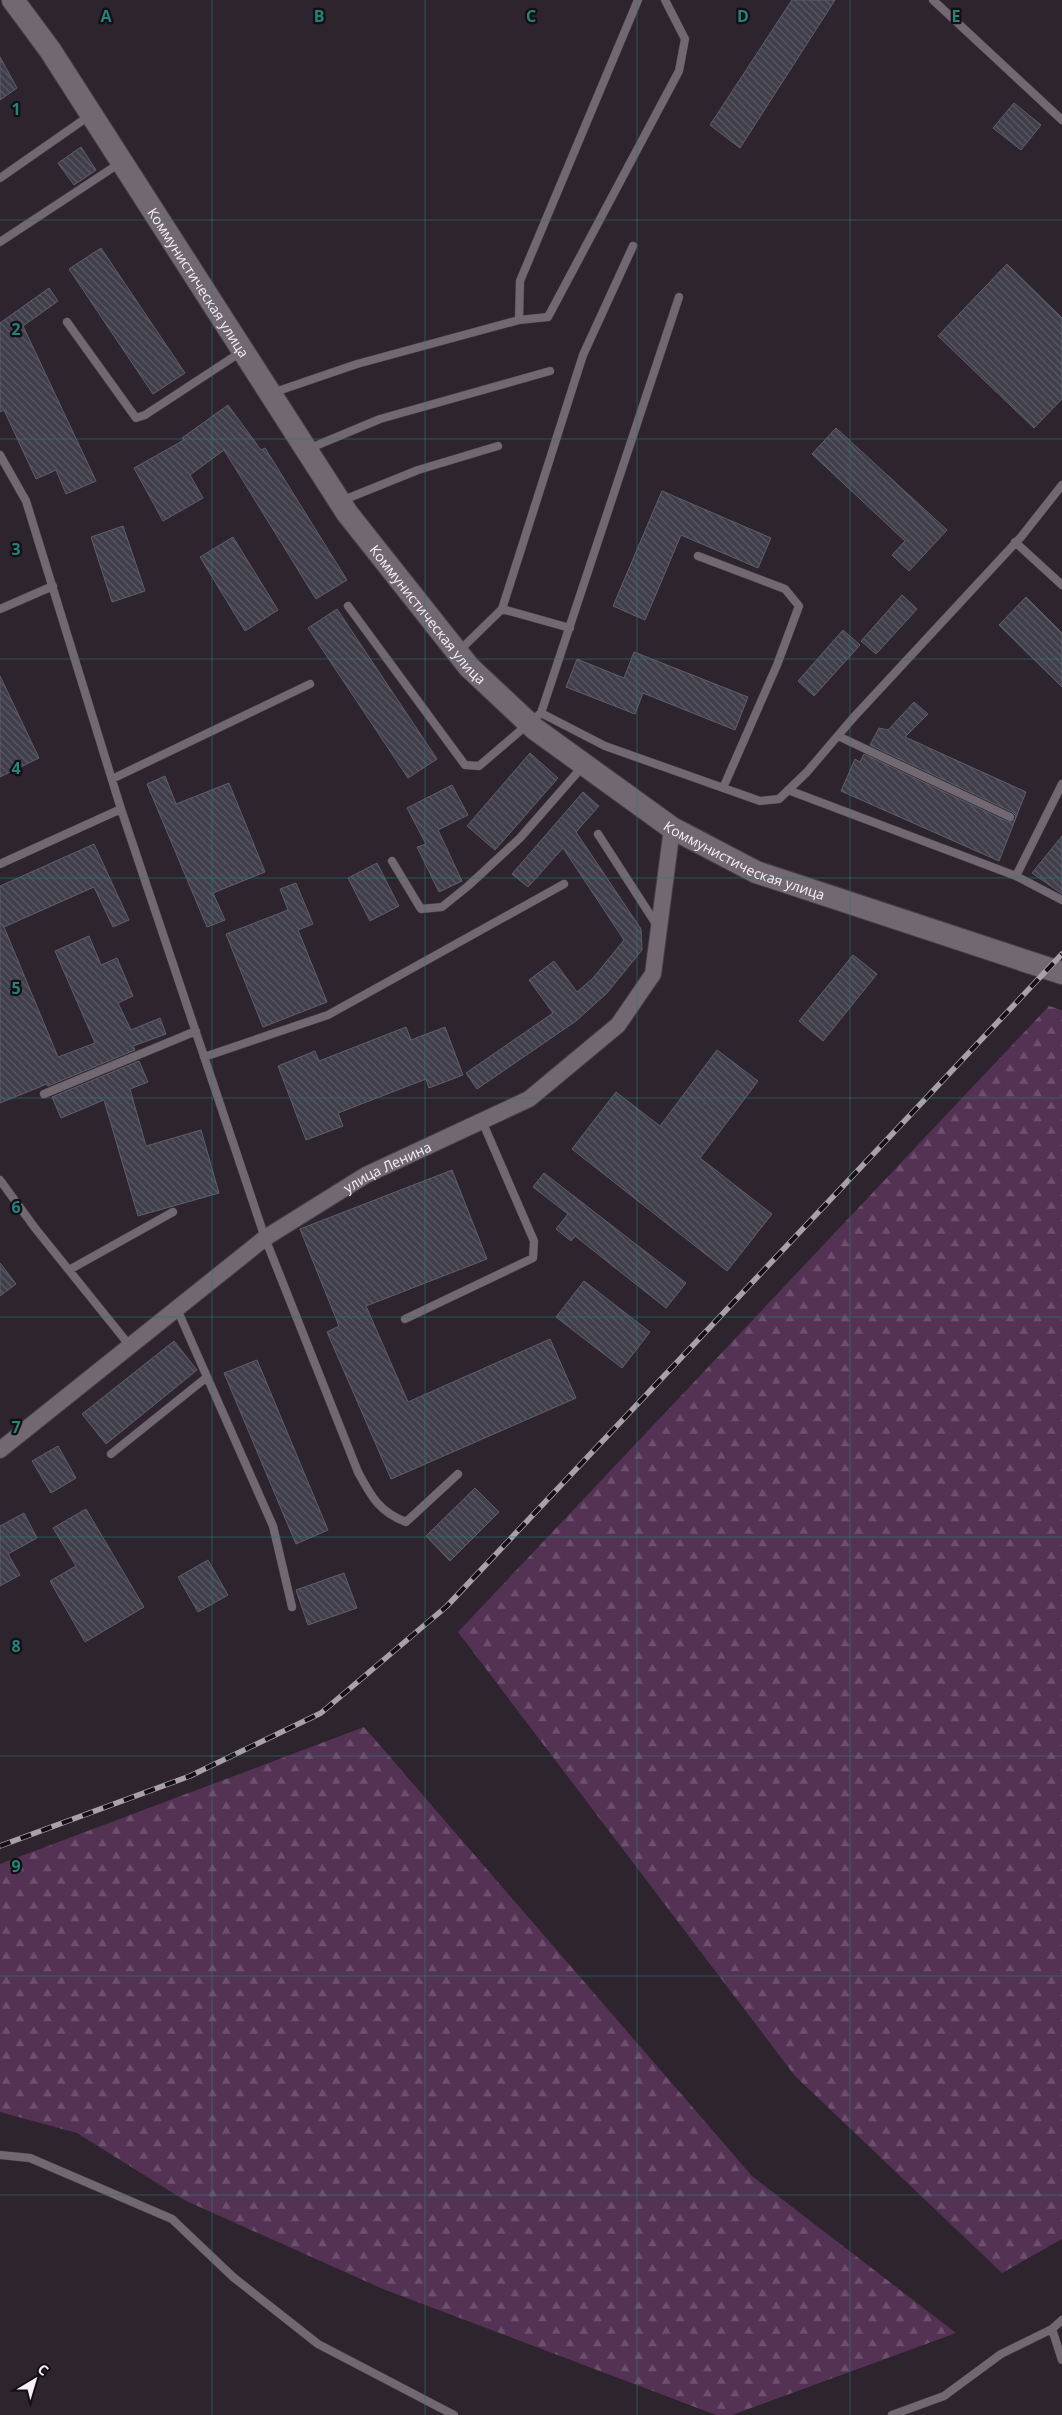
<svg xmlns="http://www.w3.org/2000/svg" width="1062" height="2415" viewBox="0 0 1062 2415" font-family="'Open Sans',sans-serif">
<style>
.forest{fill:url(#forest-firs)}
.building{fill:url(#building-back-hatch);stroke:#5f5e6b}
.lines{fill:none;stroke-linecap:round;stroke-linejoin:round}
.lane-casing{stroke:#473f47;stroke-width:9}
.street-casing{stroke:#473f47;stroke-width:18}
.secondary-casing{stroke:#473f47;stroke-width:24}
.lane{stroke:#726872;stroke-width:8}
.street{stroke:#726872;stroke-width:16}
.secondary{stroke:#726872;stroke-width:22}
.rail-casing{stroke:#a8a1a8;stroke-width:5.5}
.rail{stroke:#130f13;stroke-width:4;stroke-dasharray:11;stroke-linecap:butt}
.grid{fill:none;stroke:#26827c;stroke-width:1;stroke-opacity:0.55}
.labels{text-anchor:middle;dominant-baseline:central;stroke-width:4.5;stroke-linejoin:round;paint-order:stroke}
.street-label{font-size:14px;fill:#f7f1f7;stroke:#130f13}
.grid-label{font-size:16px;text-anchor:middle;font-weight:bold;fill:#26827c;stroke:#130f13;stroke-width:4.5;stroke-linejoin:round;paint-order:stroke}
</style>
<defs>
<pattern id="forest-firs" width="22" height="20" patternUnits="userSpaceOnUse" patternTransform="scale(1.25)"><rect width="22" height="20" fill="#543254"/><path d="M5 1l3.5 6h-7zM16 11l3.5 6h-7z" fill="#6d506d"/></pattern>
<pattern id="building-back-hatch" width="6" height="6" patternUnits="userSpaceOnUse" patternTransform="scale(1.25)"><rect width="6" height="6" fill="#3f3e4a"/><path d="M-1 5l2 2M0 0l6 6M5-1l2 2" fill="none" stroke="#5c5a65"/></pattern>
</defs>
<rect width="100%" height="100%" fill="#2d242d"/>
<!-- forest -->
<path class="forest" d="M1049,1006L1062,1010V2239L1002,2273L795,2076L458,1632Z
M364,1727L752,2176L956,2333L732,2415H716L383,2289L184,2200L77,2133L0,2112V1864Z"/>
<!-- building -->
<path class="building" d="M792,0H835L740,148L710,125Z
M0,57L17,88L0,100Z
M1014,103L1041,125L1021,150L993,128Z
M81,147L96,170L74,185L58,163Z
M101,248L185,373L153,394L69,269Z
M1007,264L1062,318V399L1034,428L938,336Z
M49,288L58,301L23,326L96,481L66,494L56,470L36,479L4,410L0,412V323Z
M228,405L261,450L265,448L347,580L316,599L224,450L190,475L203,498L163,521L134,468L184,440L182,438Z
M836,428L947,530L909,571L892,555L905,541L812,454Z
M662,491L771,538L758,568L681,535L645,620L613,606Z
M123,526L145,591L112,602L91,537Z
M233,537L278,610L245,631L200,557Z
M902,595L917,609L876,654L861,641Z
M1026,597L1062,633V687L999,625Z
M337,609L437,759L408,778L308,628Z
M843,630L860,645L814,696L798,681Z
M634,652L748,697L735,730L643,693L635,714L566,687L577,659L624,678Z
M0,676L39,758L0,777Z
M914,702L928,714L905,737L1026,792L999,861L841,791L855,759L860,762L864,754L1008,822L1015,820L1016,816L1012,812L870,745L879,728L888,730Z
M530,753L558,778L495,850L467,826Z
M165,776L176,804L229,783L265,872L213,893L225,920L207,927L147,784Z
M452,785L468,815L438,830L462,881L439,892L417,847L426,844L407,808Z
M583,792L599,806L576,832L641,929L642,950L607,993L576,1021L477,1089L466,1073L553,1013L529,980L554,961L577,992L593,978L624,940L563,848L528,887L512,874Z
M1062,836V894L1032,873Z
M94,844L129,920L113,927L94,887L4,927L58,1057L95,1043L55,951L89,936L101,965L117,958L133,996L118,1003L131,1030L160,1018L166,1034L133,1046L135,1050L48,1086L47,1084L0,1103V886Z
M377,863L399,906L370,921L348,878Z
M296,883L313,924L298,930L327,1002L263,1027L226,934L288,910L280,889Z
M853,955L877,974L823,1041L799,1021Z
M406,1027L411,1040L445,1027L463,1075L429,1088L426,1079L338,1113L343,1126L306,1140L278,1066L315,1051L319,1061Z
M717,1050L758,1081L700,1158L772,1214L727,1271L572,1149L616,1092L660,1126Z
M139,1061L148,1082L130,1089L146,1146L201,1130L219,1193L138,1216L104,1100L61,1118L52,1097Z
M452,1170L487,1259L366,1306L408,1402L550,1339L576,1398L391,1479L327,1332L339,1326L300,1229Z
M544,1173L686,1283L666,1308L575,1236L571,1241L556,1229L568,1214L533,1187Z
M0,1263L16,1284L0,1296Z
M584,1281L650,1332L622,1368L556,1317Z
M174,1341L197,1370L106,1444L82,1414Z
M257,1360L328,1530L296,1544L224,1373Z
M58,1446L76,1478L51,1493L32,1461Z
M475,1488L499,1512L450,1561L426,1536Z
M86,1509L144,1607L85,1642L50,1581L76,1566L53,1528Z
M24,1513L37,1538L8,1554L20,1575L0,1586V1526Z
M208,1560L228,1595L198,1612L178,1577Z
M344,1573L357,1608L308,1625L296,1590Z"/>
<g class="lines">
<!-- lane casing -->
<g class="lane-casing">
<path id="lane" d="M933,0L1062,120
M0,178L89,116
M0,242L120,163
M519,320L520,281L638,0
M67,322L136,418L145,415L241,352
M272,393L357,364L519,320L548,317L679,71L685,39L665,0
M308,449L380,419L550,371
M0,455L26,501L121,809L265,1238L358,1472C371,1496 379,1512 406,1522L458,1474
M341,501L418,470L498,446
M1015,542L1062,585
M698,556L785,589L799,606L777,665L723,788
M348,606L465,765L479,766L541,713L605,746L760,801L779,799L807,772L853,718L1021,537L1062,485
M0,609L53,586
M502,609L570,628
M459,651L502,609L583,355L633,246
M541,713L679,297
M838,736L1010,817
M112,779L310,684
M788,790L1016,876L1062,900
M598,834L658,927
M392,861L421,909L442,907L468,886L520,838L583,766
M0,864L121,809
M1016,876L1062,784
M204,1057L328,1015L564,884
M44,1094L196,1031
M0,1180L35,1228L130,1346
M69,1270L173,1212
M177,1309L273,1526L292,1607
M405,1319L533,1258L534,1241L482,1121
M111,1454L207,1377
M0,2155L30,2158L172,2219L233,2277L318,2344L454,2415
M1052,2329L1062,2360
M892,2415L944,2396L1001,2354L1052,2329L1062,2320"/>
</g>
<!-- street casing -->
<g class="street-casing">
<g id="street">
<path id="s1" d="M0,1450L265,1238L366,1175L529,1099L618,1025L653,974L672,828"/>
</g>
</g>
<!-- secondary casing -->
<g class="secondary-casing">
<g id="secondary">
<path id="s2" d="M13,0L50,50L347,513L469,667L535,729L672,828L756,872L1062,973"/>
</g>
</g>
<!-- lane -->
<use href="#lane" class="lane"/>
<!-- street -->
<use href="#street" class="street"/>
<!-- secondary -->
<use href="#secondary" class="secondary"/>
<!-- rail casing -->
<g class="rail-casing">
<path id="rail" d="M0,1846L190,1776L321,1713L447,1606L1062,954"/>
</g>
<!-- rail -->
<use href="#rail" class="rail"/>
</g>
<!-- grid -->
<path class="grid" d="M212,0V2415M425,0V2415M637,0V2415M850,0V2415M0,220H1062M0,439H1062M0,659H1062M0,878H1062M0,1098H1062M0,1317H1062M0,1537H1062M0,1756H1062M0,1976H1062M0,2195H1062"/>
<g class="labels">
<!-- street labels -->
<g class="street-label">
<text stroke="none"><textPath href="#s2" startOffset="338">Коммунистическая улица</textPath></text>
<text stroke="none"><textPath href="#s2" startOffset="742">Коммунистическая улица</textPath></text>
<text stroke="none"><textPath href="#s2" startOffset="1148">Коммунистическая улица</textPath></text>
<text stroke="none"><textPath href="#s1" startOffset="481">улица Ленина</textPath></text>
</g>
</g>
<g class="grid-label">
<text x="106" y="22">A</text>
<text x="319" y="22">B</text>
<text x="531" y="22">C</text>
<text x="743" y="22">D</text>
<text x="956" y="22">E</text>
<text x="16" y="115">1</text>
<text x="16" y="335">2</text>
<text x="16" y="555">3</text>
<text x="16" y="774">4</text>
<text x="16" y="994">5</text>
<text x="16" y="1213">6</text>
<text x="16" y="1433">7</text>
<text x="16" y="1652">8</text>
<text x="16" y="1872">9</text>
</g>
<!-- north arrow -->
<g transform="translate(35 2380) rotate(38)" stroke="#130f13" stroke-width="4" paint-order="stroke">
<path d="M0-4L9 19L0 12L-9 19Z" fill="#f7f1f7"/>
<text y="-8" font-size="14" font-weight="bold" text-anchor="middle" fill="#f7f1f7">С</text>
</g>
</svg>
